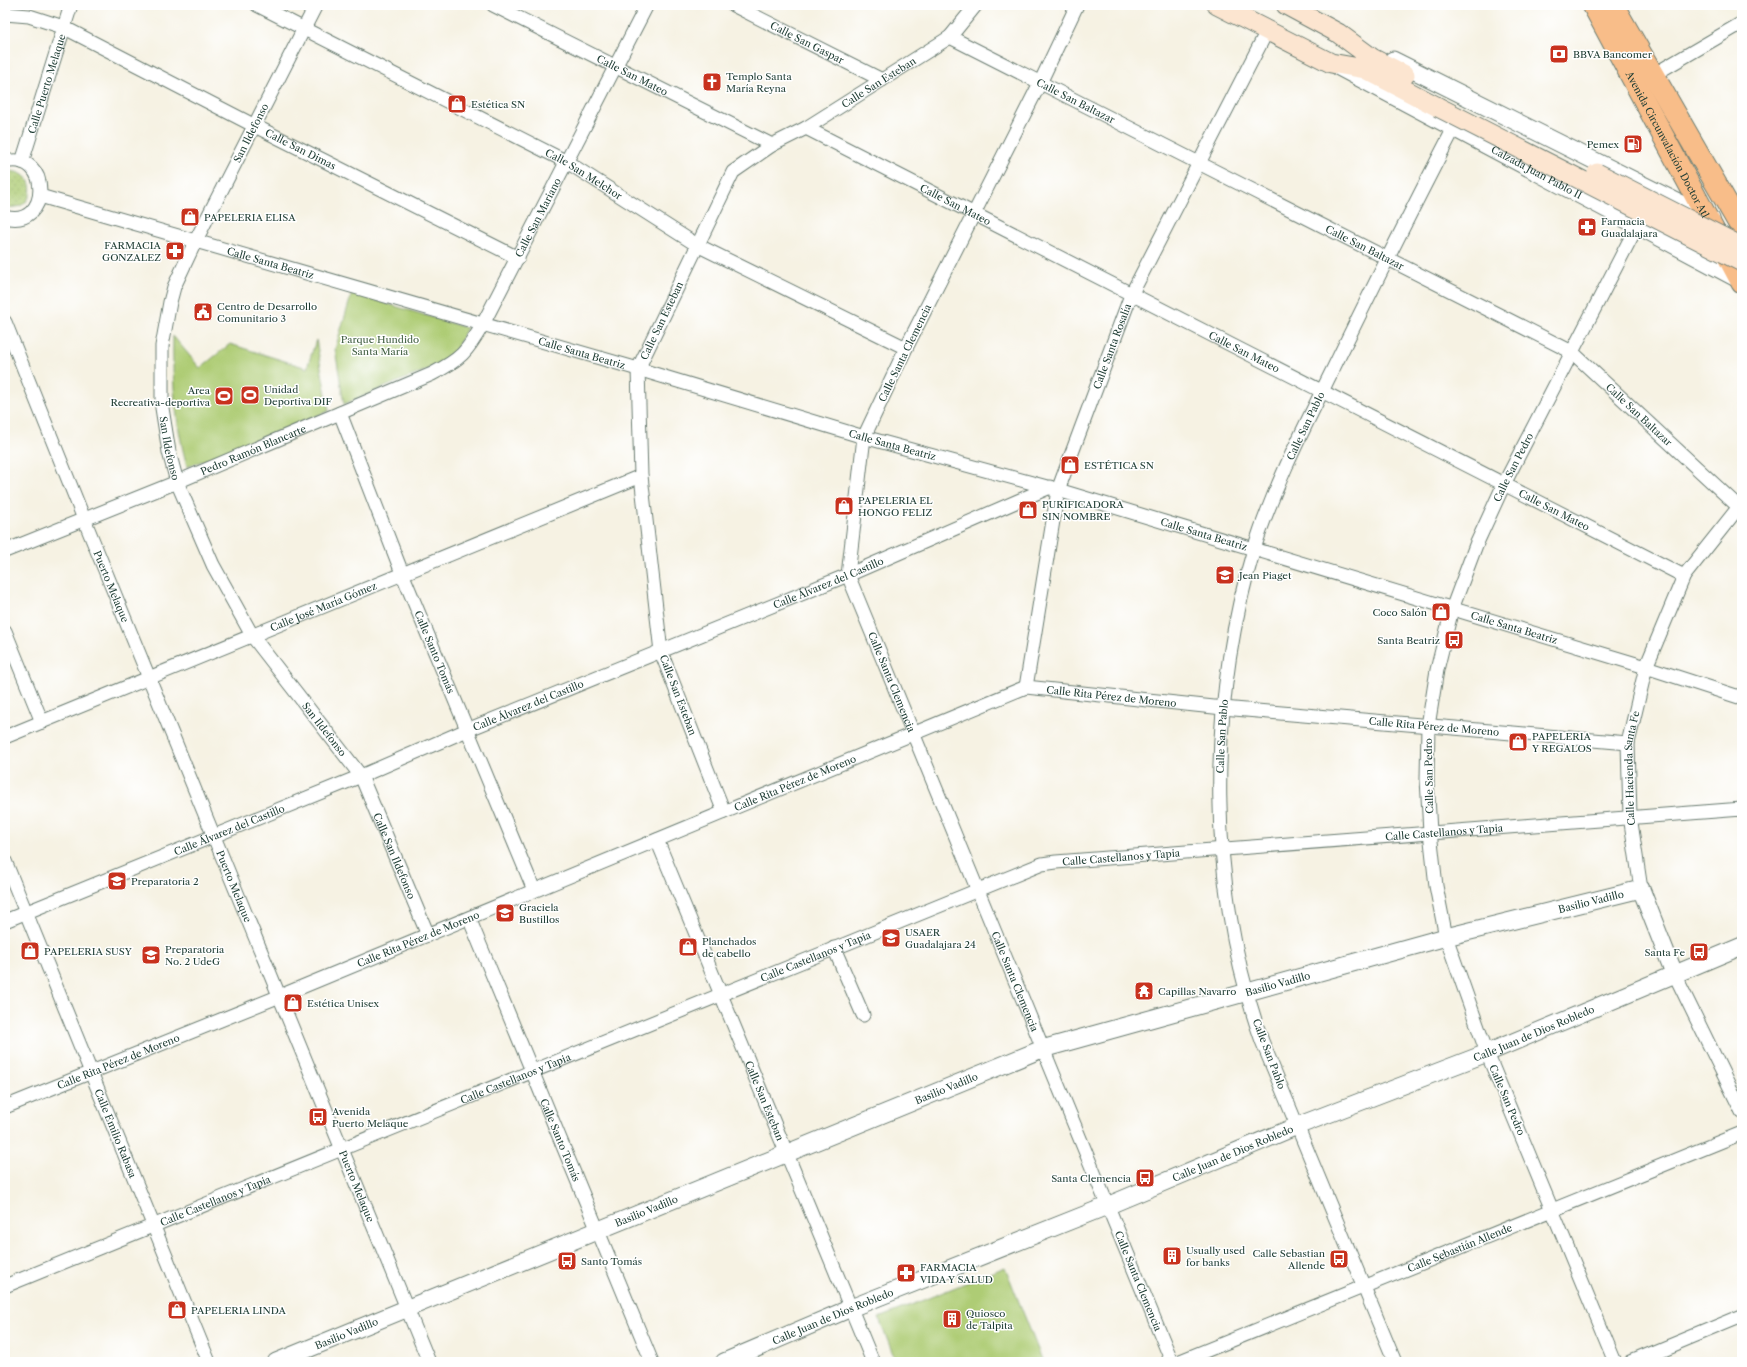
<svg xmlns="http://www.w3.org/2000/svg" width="1747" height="1367" viewBox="0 0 1747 1367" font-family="'Libre Caslon Text',serif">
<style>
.green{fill:#aecc74;stroke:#668454}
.garden{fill:url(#garden-dots);stroke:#668454}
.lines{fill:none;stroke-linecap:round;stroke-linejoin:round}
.minor-casing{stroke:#6a7c71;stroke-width:15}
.tertiary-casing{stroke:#6a7c71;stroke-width:19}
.secondary-casing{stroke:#6a7c71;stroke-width:21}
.primary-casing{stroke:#6a7c71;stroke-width:23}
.minor{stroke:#fff;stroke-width:13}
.tertiary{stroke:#fff;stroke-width:17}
.secondary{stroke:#fce5d0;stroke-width:19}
.primary{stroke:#f8bd89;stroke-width:21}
.secondary-bridge-casing{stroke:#6a7c71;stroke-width:21;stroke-linecap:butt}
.secondary-bridge{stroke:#fce5d0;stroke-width:19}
.labels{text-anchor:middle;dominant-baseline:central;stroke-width:3;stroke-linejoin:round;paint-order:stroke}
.street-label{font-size:10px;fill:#1f3d34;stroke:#fff}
.poi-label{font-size:10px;fill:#1f3d34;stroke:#fff;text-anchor:start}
.park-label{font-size:10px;fill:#436144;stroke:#fff}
</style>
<defs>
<pattern id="garden-dots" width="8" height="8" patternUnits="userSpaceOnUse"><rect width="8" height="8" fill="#aecc74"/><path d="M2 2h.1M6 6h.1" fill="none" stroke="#8da760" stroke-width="1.8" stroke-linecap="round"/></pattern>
</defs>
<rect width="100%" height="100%" fill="#fff"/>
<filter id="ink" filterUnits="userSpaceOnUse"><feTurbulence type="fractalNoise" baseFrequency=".025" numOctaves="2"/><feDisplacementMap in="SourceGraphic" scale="8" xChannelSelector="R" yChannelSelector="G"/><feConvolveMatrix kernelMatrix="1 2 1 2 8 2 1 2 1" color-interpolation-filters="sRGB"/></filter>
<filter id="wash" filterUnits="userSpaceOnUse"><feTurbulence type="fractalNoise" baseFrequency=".012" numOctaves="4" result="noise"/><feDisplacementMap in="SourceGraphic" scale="16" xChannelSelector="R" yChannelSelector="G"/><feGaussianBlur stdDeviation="0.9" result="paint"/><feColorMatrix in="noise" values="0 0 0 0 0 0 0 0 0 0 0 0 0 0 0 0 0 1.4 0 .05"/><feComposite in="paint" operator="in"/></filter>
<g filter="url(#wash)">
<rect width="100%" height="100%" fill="#f6f2e3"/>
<!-- green -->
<path class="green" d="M352,293L467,328L454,353L434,367L344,404L335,349Z
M173,336L200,368L230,344L307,368L316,340L329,411L187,467C175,421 172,383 173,336Z
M1005,1267L1043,1362H896L879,1318Z"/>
<!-- garden -->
<path class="garden" d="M10,171C42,173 34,215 5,206V172Z"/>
</g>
<g filter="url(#ink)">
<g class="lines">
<!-- minor casing -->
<g class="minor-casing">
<g id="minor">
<path id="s1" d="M257,5L567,162L697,245L906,348"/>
<path id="s2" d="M316,5L195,242L174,287L170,302L162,346V408L169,452L177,482L213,565L253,637L361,776L428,935"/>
<path id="s3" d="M493,5L772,145"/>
<path id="s4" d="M733,5L882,80"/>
<path id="s5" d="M1077,5L1040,83L906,348L864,437L848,575L1172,1362"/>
<path id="s6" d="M5,14L29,16L63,27L255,126L518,258"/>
<path id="s7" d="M950,37L1572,352L1742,510"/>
<path d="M1653,75L1742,23"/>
<path id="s8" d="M806,128L1684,576"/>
<path d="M5,162C52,150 51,230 5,217"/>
<path id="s9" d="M22,162L71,5"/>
<path id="s10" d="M40,196L638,369L864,437L1058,490L1646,667L1742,698"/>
<path id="s11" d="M5,322L84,519L429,1362"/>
<path id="s12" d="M340,413L402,573L534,890"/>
<path id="s13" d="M5,551L177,482L432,374C461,359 467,352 483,324L647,5"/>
<path d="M5,631L42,722"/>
<path id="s14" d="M1026,687L1058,490L1131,295L1267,31"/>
<path id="s15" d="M5,737L641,476"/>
<path id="s16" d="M724,812L661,652L641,476L638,369L733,172L772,145L806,128L950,37L976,5"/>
<path id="s17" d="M657,840L873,1362"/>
<path id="s18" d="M5,861L209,1362"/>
<path id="s19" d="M1641,889L1630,816L1628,743L1646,667L1684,576L1742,503"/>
<path id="s20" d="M469,918L652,1362"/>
<path id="s21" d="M5,921L361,776L467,730L848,575L1050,487"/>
<path d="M834,948L863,1015"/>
<path d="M1674,973L1742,1112"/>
<path id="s22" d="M5,1107L280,996L1026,687L1223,708L1628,743"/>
<path id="s23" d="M5,1286L1042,864L1056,862L1742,809"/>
<path id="s24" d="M1178,1362L1742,1133"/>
<path id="s25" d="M1395,1362L1262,1041C1207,886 1207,707 1254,549C1274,486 1305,426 1334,367C1373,287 1413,207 1454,128"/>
<path id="s26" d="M1615,1362L1487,1053L1446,937L1436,886L1430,832L1427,779L1428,726L1437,670L1452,609L1476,545L1504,484L1637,226"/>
<path d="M1631,1362L1742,1316"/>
</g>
</g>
<!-- tertiary casing -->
<g class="tertiary-casing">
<g id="tertiary">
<path d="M1393,60L1711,219"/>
<path id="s27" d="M1339,67L1742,281"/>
<path id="s28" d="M276,1362L1042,1049L1446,937L1641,889L1674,973"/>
<path id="s29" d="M724,1362L851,1308L1107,1206L1297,1126L1487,1053L1742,946"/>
</g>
</g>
<!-- secondary casing -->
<g class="secondary-casing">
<path id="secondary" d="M1217,5L1331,63L1365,69L1438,107
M1286,5L1338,33L1372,58L1405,75"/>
</g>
<!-- primary casing -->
<g class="primary-casing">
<g id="primary">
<path id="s30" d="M1593,5L1742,283"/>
<path d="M1613,5L1742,229"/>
</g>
</g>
<!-- minor -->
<use href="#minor" class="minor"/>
<!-- tertiary -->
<use href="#tertiary" class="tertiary"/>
<!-- secondary -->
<use href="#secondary" class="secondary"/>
<!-- primary -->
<use href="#primary" class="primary"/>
<!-- secondary-bridge casing -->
<g class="secondary-bridge-casing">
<path id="secondary-bridge" d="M1438,107L1742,262
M1597,173L1742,247"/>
</g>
<!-- secondary-bridge -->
<use href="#secondary-bridge" class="secondary-bridge"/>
</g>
</g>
<!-- icons -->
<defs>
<g id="bank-square" transform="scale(1)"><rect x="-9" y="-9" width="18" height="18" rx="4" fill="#c8321e" stroke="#fff"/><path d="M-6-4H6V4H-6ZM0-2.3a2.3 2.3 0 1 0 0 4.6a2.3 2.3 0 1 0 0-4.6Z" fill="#fff"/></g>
<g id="church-square" transform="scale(1)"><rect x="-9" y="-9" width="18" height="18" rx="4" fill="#c8321e" stroke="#fff"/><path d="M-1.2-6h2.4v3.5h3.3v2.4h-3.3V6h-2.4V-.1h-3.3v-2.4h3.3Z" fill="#fff"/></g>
<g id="shop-square" transform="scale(1)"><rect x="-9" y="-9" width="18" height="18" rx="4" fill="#c8321e" stroke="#fff"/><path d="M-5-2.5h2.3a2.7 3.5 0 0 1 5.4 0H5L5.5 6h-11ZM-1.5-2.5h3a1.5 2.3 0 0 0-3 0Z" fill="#fff"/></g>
<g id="fuel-square" transform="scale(1)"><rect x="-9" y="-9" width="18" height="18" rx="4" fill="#c8321e" stroke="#fff"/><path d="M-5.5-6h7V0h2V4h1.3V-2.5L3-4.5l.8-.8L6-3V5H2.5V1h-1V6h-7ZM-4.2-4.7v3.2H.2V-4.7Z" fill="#fff"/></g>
<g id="pharmacy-square" transform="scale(1)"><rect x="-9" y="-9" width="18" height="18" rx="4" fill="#c8321e" stroke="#fff"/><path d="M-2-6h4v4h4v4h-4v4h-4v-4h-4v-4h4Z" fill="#fff"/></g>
<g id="civic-square" transform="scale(1)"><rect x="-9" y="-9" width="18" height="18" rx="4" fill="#c8321e" stroke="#fff"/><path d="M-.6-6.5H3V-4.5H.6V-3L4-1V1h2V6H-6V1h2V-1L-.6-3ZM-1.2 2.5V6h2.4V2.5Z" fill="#fff"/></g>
<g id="stadium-square" transform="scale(1)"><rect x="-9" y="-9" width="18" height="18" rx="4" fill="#c8321e" stroke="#fff"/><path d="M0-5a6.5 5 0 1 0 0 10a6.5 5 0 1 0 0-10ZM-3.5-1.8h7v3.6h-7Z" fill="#fff"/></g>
<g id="school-square" transform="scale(1)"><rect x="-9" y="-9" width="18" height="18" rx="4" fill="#c8321e" stroke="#fff"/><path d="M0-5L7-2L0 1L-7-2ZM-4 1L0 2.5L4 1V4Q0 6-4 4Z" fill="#fff"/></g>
<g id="bus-square" transform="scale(1)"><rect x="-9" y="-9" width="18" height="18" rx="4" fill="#c8321e" stroke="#fff"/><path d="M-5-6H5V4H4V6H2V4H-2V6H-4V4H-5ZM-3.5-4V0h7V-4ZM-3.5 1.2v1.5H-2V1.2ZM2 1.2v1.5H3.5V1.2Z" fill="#fff"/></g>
<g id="university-square" transform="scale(1)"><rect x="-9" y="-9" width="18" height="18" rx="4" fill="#c8321e" stroke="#fff"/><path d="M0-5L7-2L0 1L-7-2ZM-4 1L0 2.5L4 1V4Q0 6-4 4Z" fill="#fff"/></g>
<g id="temple-square" transform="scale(1)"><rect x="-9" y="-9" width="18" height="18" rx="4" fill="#c8321e" stroke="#fff"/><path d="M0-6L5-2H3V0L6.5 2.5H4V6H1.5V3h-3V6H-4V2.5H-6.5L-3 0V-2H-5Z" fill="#fff"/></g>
<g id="building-square" transform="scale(1)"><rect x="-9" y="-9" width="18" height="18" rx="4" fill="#c8321e" stroke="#fff"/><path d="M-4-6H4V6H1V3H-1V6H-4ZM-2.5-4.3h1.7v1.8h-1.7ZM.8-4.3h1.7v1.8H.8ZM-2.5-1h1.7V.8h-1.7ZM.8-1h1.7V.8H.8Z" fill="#fff"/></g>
</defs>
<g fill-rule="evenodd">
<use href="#bank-square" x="1559" y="54"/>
<use href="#church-square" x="712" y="82"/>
<use href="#shop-square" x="457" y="104"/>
<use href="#fuel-square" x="1633" y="144"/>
<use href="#shop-square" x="190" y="217"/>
<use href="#pharmacy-square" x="1587" y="227"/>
<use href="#pharmacy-square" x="175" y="251"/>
<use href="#civic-square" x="203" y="312"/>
<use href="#stadium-square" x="250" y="395"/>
<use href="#stadium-square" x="224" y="396"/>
<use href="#shop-square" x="1070" y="465"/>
<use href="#shop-square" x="844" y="506"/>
<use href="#shop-square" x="1028" y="510"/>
<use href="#school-square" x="1225" y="575"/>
<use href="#shop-square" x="1441" y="612"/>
<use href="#bus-square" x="1454" y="640"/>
<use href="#shop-square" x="1518" y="742"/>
<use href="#university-square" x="117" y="881"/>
<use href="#school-square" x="505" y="913"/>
<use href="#school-square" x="891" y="938"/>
<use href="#shop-square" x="688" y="947"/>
<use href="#shop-square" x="30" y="951"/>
<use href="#bus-square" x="1699" y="952"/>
<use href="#university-square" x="151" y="955"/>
<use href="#temple-square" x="1144" y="991"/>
<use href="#shop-square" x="293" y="1003"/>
<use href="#bus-square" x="318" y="1117"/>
<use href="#bus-square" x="1145" y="1178"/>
<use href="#building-square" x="1172" y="1256"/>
<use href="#bus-square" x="1339" y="1259"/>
<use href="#bus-square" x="567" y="1261"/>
<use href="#pharmacy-square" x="906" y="1273"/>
<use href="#shop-square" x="177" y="1310"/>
<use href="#building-square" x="952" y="1319"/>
</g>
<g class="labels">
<!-- street labels -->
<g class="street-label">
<text stroke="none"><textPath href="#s4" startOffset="83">Calle San Gaspar</textPath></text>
<text stroke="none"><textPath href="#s3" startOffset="156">Calle San Mateo</textPath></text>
<text stroke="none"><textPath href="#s16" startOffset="846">Calle San Esteban</textPath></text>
<text stroke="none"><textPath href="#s9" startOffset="82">Calle Puerto Melaque</textPath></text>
<text stroke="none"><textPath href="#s7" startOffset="141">Calle San Baltazar</textPath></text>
<text transform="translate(251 133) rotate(-63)">San Ildefonso</text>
<text stroke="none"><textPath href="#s30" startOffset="158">Avenida Circunvalación Doctor Atl</textPath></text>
<text stroke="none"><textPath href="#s6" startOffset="327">Calle San Dimas</textPath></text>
<text stroke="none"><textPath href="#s27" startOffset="224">Calzada Juan Pablo II</textPath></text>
<text stroke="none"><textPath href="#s1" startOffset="368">Calle San Melchor</textPath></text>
<text stroke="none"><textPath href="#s8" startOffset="168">Calle San Mateo</textPath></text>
<text stroke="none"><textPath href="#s13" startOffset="655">Calle San Mariano</textPath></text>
<text stroke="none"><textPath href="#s7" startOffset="465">Calle San Baltazar</textPath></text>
<text stroke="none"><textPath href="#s10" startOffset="240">Calle Santa Beatriz</textPath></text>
<text stroke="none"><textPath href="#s16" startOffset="510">Calle San Esteban</textPath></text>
<text stroke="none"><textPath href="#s14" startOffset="353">Calle Santa Rosalía</textPath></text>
<text stroke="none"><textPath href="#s10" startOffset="564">Calle Santa Beatriz</textPath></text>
<text transform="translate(905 353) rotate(-64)">Calle Santa Clemencia</text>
<text stroke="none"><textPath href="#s8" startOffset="492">Calle San Mateo</textPath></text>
<text stroke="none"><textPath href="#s7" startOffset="789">Calle San Baltazar</textPath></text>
<text stroke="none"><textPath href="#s25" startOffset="981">Calle San Pablo</textPath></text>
<text stroke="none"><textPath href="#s10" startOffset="888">Calle Santa Beatriz</textPath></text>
<text stroke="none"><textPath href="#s2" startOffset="479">San Ildefonso</textPath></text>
<text stroke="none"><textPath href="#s13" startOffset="268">Pedro Ramón Blancarte</textPath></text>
<text stroke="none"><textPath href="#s26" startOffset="944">Calle San Pedro</textPath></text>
<text stroke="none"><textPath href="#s8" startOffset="840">Calle San Mateo</textPath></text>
<text stroke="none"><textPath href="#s10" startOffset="1212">Calle Santa Beatriz</textPath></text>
<text stroke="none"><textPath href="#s21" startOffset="890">Calle Álvarez del Castillo</textPath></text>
<text stroke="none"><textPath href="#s11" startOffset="285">Puerto Melaque</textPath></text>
<text stroke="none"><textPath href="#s15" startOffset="344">Calle José María Gómez</textPath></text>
<text stroke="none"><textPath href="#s10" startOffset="1536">Calle Santa Beatriz</textPath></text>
<text stroke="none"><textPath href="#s12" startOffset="257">Calle Santo Tomás</textPath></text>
<text stroke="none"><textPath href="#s5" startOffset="736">Calle Santa Clemencia</textPath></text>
<text transform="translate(678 695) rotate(69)">Calle San Esteban</text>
<text stroke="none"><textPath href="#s22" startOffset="1190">Calle Rita Pérez de Moreno</textPath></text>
<text stroke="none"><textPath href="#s21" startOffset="566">Calle Álvarez del Castillo</textPath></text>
<text stroke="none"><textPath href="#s22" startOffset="1514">Calle Rita Pérez de Moreno</textPath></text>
<text stroke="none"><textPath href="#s2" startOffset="803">San Ildefonso</textPath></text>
<text stroke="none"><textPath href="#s25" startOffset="657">Calle San Pablo</textPath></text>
<text stroke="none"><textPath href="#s19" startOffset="122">Calle Hacienda Santa Fe</textPath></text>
<text transform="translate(1429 776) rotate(-91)">Calle San Pedro</text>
<text stroke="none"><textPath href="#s22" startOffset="854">Calle Rita Pérez de Moreno</textPath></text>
<text stroke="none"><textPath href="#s21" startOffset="242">Calle Álvarez del Castillo</textPath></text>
<text stroke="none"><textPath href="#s23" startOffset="1523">Calle Castellanos y Tapia</textPath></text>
<text stroke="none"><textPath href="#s2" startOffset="949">Calle San Ildefonso</textPath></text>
<text stroke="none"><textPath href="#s23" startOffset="1199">Calle Castellanos y Tapia</textPath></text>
<text stroke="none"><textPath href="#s11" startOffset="609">Puerto Melaque</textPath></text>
<text stroke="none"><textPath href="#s28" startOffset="1396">Basilio Vadillo</textPath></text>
<text stroke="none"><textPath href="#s22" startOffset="446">Calle Rita Pérez de Moreno</textPath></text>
<text stroke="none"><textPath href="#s23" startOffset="875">Calle Castellanos y Tapia</textPath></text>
<text stroke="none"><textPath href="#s5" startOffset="1060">Calle Santa Clemencia</textPath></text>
<text stroke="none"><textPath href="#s28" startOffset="1072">Basilio Vadillo</textPath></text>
<text stroke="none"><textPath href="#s29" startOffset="874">Calle Juan de Dios Robledo</textPath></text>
<text transform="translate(1269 1054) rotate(69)">Calle San Pablo</text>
<text stroke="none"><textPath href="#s22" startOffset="122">Calle Rita Pérez de Moreno</textPath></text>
<text stroke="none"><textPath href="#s23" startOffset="551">Calle Castellanos y Tapia</textPath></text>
<text stroke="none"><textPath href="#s28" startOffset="724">Basilio Vadillo</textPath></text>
<text transform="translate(1507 1100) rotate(67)">Calle San Pedro</text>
<text stroke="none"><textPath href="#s17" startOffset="282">Calle San Esteban</textPath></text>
<text stroke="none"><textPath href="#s18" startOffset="294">Calle Emilio Rabasa</textPath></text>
<text stroke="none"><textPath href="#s20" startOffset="240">Calle Santo Tomás</textPath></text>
<text stroke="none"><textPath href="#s29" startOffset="550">Calle Juan de Dios Robledo</textPath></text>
<text stroke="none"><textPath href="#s11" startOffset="933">Puerto Melaque</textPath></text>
<text stroke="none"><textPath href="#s23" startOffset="227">Calle Castellanos y Tapia</textPath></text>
<text stroke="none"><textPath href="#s28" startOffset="400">Basilio Vadillo</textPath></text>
<text stroke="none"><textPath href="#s24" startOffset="304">Calle Sebastián Allende</textPath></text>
<text stroke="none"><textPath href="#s5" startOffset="1384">Calle Santa Clemencia</textPath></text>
<text stroke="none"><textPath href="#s29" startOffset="118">Calle Juan de Dios Robledo</textPath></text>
<text stroke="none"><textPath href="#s28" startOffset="76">Basilio Vadillo</textPath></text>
</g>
<!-- poi labels -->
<g class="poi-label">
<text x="1573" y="54">BBVA Bancomer</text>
<text x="726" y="76">Templo Santa<tspan x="726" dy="12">María Reyna</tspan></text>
<text x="471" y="104">Estética SN</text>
<text x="1619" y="144" text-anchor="end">Pemex</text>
<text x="204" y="217">PAPELERIA ELISA</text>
<text x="1601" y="221">Farmacia<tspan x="1601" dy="12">Guadalajara</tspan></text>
<text x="161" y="245" text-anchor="end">FARMACIA<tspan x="161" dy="12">GONZALEZ</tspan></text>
<text x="217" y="306">Centro de Desarrollo<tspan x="217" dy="12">Comunitario 3</tspan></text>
<text x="264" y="389">Unidad<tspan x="264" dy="12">Deportiva DIF</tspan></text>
<text x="210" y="390" text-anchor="end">Area<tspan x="210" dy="12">Recreativa-deportiva</tspan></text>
<text x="1084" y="465">ESTÉTICA SN</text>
<text x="858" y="500">PAPELERIA EL<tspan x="858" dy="12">HONGO FELIZ</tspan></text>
<text x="1042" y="504">PURIFICADORA<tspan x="1042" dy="12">SIN NOMBRE</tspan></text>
<text x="1239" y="575">Jean Piaget</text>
<text x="1427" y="612" text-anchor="end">Coco Salón</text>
<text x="1440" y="640" text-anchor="end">Santa Beatriz</text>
<text x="1532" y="736">PAPELERIA<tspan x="1532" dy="12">Y REGALOS</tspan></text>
<text x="131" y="881">Preparatoria 2</text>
<text x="519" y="907">Graciela<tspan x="519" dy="12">Bustillos</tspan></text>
<text x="905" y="932">USAER<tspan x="905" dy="12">Guadalajara 24</tspan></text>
<text x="702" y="941">Planchados<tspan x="702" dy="12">de cabello</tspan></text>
<text x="165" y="949">Preparatoria<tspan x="165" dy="12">No. 2 UdeG</tspan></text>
<text x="44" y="951">PAPELERIA SUSY</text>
<text x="1685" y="952" text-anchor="end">Santa Fe</text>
<text x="1158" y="991">Capillas Navarro</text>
<text x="307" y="1003">Estética Unisex</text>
<text x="332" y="1111">Avenida<tspan x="332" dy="12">Puerto Melaque</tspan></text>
<text x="1131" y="1178" text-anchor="end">Santa Clemencia</text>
<text x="1186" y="1250">Usually used<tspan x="1186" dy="12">for banks</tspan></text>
<text x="1325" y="1253" text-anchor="end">Calle Sebastian<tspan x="1325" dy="12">Allende</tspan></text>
<text x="581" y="1261">Santo Tomás</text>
<text x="920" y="1267">FARMACIA<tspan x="920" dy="12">VIDA Y SALUD</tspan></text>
<text x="191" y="1310">PAPELERIA LINDA</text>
<text x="966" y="1313">Quiosco<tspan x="966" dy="12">de Talpita</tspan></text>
</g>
<!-- park labels -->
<g class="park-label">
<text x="380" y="339">Parque Hundido<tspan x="380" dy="12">Santa María</tspan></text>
</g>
</g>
<!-- margin -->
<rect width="1747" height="1367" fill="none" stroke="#fff" stroke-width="20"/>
</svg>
